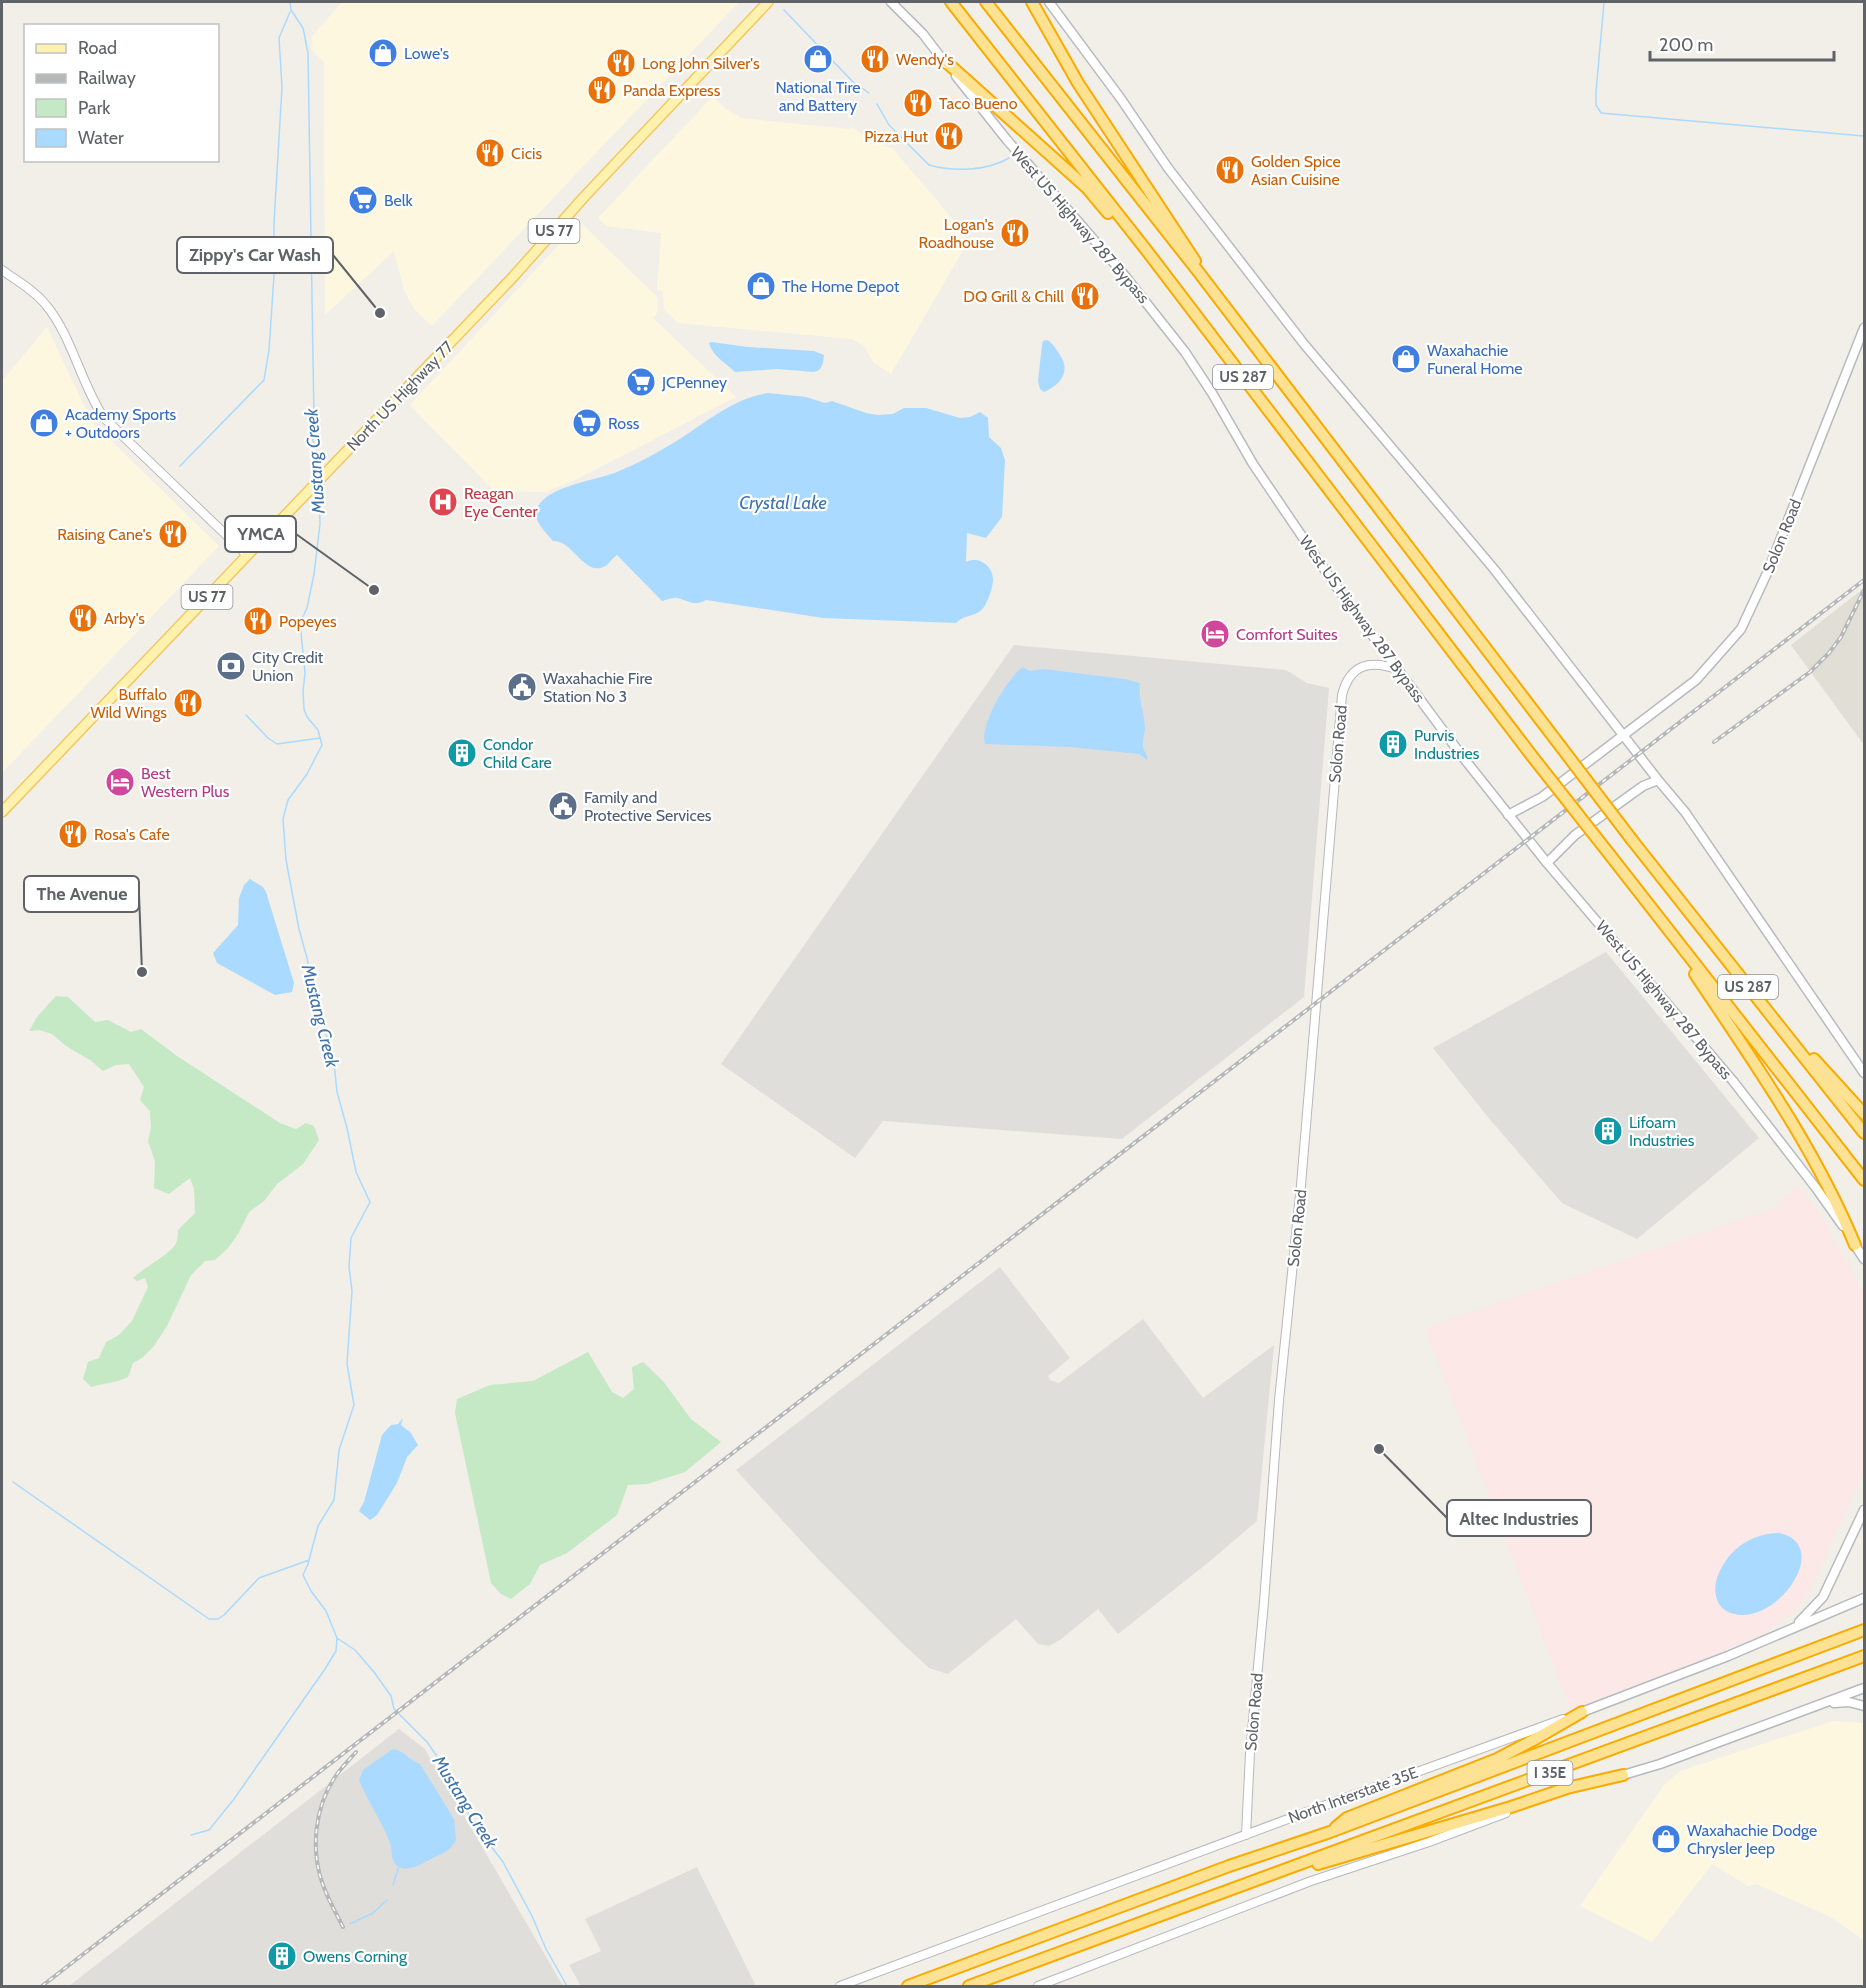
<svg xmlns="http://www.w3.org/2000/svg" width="1866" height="1988" viewBox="0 0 1866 1988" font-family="Cabin,sans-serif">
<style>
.commercial{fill:#fef7e0}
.industrial{fill:#e0deda}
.education{fill:#e1ded6}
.medical{fill:#fce8e6}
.green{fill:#c5e8c5}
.water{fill:#aadaff}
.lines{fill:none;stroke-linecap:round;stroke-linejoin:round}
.stream{stroke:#aadaff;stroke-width:1.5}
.tertiary-casing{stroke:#b5b8bc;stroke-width:10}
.secondary-casing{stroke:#b6babf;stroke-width:11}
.primary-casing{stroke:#f2c960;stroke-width:12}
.motorway-casing{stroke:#f9ab00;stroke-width:14}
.tertiary{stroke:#fff;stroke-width:8}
.secondary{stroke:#fff;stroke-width:8}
.primary{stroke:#fff2af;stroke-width:9}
.motorway{stroke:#fde293;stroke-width:10}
.rail-casing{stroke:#b6b7b8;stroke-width:4}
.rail{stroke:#fff;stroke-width:1.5;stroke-dasharray:4.5;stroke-linecap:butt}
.motorway-bridge-casing{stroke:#f9ab00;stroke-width:14;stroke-linecap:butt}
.motorway-bridge{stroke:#fde293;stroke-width:10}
.labels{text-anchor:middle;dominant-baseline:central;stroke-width:4.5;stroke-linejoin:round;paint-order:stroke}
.shield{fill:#fff;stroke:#8f9295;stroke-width:1.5}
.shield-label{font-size:15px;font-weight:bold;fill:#5f6368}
.shop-label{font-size:16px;fill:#366cbe;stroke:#fff;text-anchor:start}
.food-label{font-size:16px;fill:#c56008;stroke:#fff;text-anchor:start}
.street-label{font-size:16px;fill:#5f6368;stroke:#fff}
.health-label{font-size:16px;fill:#be3a42;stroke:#fff;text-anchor:start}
.hotel-label{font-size:16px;fill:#b23c85;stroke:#fff;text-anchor:start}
.service-label{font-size:16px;fill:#4e5e75;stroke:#fff;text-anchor:start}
.culture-label{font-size:16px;fill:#0d838f;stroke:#fff;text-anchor:start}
.water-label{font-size:18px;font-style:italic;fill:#4174aa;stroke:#fff}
.leader{fill:none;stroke:#5f6368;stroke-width:2}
.callout-dot{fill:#5f6368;stroke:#fff;stroke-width:2}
.callout{fill:#fff;stroke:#5f6368;stroke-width:2}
.callout-label{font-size:18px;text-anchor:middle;font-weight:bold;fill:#5f6368}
</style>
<rect width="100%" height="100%" fill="#f1efe8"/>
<!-- commercial -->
<path class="commercial" d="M342,2H739L432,326L415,310L404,290L394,251L325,315L324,62L311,49L313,35Z
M713,96L726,109L741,118L849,129L853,127L868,139L893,149L956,223L968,242L891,374L874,363L864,346L852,339L678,323L664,310L663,291L657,290L661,233L606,226L598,218Z
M580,222L658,298L657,313L653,318L736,397L577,479L546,492L494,491L410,405Z
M47,327L92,422L219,546L2,773V381Z
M1833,1721L1864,1723V1940L1829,1916L1756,1884L1748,1886L1712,1864L1652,1942L1580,1906L1664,1785L1680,1771Z"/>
<!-- industrial -->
<path class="industrial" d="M1014,645L1286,670L1307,683L1329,688L1304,997L1122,1139L883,1121L855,1158L721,1064Z
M1606,952L1759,1138L1637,1239L1562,1203L1487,1116L1433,1048Z
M1000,1267L1070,1358L1048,1376L1050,1380L1059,1383L1143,1319L1203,1398L1274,1345L1257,1521L1209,1562L1118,1634L1098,1609L1060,1640L1049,1646L1038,1644L1016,1619L948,1674L929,1668L903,1644L817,1558L736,1470Z
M399,1729L425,1749L563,1986H69Z
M697,1867L756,1986H581L569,1965L601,1951L585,1919Z"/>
<!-- education -->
<path class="education" d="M1864,588V745L1791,645Z"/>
<!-- medical -->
<path class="medical" d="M1798,1185L1821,1216L1864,1293V1472L1810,1590L1791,1614L1762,1635L1703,1659L1682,1671L1571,1711L1425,1328L1774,1208Z"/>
<!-- green -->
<path class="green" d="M56,996L68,997L95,1022L108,1020L131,1032L141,1029L177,1056L280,1123L296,1129L306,1123L314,1126L319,1140L303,1164L277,1184L264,1201L249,1212L238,1234L228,1248L215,1260L205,1261L191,1275L167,1326L154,1346L142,1358L133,1363L128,1377C116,1383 104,1383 91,1387L83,1379L88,1362L99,1358L106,1342L119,1335L132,1321L148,1287L145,1278L137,1281L133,1278C143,1269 169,1254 175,1245C178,1240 178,1235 178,1230L195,1213L194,1189L190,1178L169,1194L154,1188L155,1161L148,1141L151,1128L150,1111L140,1100L144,1087L129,1064L116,1065L103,1071L90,1060L66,1046L52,1034L40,1030L29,1031L37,1017Z
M588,1352L612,1392L623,1398L634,1389L632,1367L643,1362L663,1381L691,1419L721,1442L685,1472L647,1484L628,1485L617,1515L567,1553L540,1565L530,1584L511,1599L501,1594L491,1583L455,1413L457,1399L490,1385L533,1381Z"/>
<!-- water -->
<path class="water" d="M1047,340C1053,343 1056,349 1060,355C1071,371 1061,385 1044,392L1040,389L1038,381L1042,345L1043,341Z
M711,342L748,347L814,351L824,355C823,363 823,370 814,372L777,369L735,372C726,363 712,356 709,343Z
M768,393L806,397L825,403L832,401L866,413L878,415L893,414L904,408H926L960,418L970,417L980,412L988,418L989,437L1001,448L1005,460L1002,517L986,538L967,533L966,562C978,556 993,565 993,580C993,587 988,601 984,607C976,618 966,613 956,623L823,618L706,600C694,607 690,601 677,598C673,597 667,600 662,601L617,555C614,557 610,562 607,565C585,580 574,540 553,541C546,532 530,519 538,506C550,486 596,480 617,472C636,464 657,453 675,442C704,424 733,398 768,393Z
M1023,667C1029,673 1036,670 1043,669L1125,679L1140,683C1138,699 1144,711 1145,727C1145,733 1142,740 1143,747C1144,753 1148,753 1147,760L1139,754L1070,747L985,744C979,725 1008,677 1023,667Z
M250,879L263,887L266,892L294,983L292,992L275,995L217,963L213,953L238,925L239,898L244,885Z
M403,1418L401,1425L411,1433L418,1445L407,1457L397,1483L377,1515L370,1520L359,1511L364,1502L382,1435L391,1425L398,1424Z
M1780,1533C1833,1546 1777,1625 1734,1614C1725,1612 1718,1606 1716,1596C1713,1580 1721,1566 1731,1554C1744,1540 1761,1533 1780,1533Z
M393,1749C405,1751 410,1761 420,1764L454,1819L456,1840C451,1851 441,1854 431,1859C421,1864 407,1874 396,1865C391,1860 392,1849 390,1843C382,1821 367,1801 359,1780L363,1770Z"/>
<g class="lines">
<!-- stream -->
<path class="stream" d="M290,2L291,10L303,28L308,53L314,419L312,437L319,459V475
M1604,2L1596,92V105L1601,113L1864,136
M784,10L853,82L869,93
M877,104L889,125L929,165C954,172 987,171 1009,158
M180,466L264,380L269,350L274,275V223L282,87L279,38L290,12
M319,486L320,524L314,574L307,608L301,621V633L305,673L303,691L304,709L307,717L318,730L322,745L307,774L288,800L283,819L286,860L299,929L307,958L316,1008L333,1053L337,1092L347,1128L356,1172L370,1202L351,1238L349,1267L352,1291L347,1364L354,1405L339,1450L334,1500L318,1526L308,1564L303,1575L311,1591L326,1611L337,1638L355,1650L374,1672L391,1696L394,1709L427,1742L452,1778L458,1797L477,1828L503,1862L532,1916L546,1949L567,1986
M246,715L268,738L277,744L320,738
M13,1482L209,1619H218L224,1615L259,1578L309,1560
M191,1835L209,1830L234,1799L325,1669L336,1651L337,1638
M393,1885L399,1866
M350,1924L373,1913L387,1900"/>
<!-- tertiary casing -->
<g class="tertiary-casing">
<path id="tertiary" d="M2,270C17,281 34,290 46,305C72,336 81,384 104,418L247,555
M1246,1835L1250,1753L1264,1602L1279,1400L1301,1185L1342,695C1350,664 1370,659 1399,670
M840,1986L1304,1813L1563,1719
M1038,1986L1311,1881L1429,1842L1506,1813"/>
</g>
<!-- secondary casing -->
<g class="secondary-casing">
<path id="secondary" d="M891,2L923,34L946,64
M1049,2L1121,99L1168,168L1304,344L1494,569L1658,780L1685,812L1864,1073
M956,76L1007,140L1121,271L1185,352L1212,393L1253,464L1335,585L1462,756L1547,863L1733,1081L1816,1188L1843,1226
M1508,815L1542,797L1696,680L1741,629L1768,571L1864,328
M1547,863L1575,835L1643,786L1658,780
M1853,1242L1864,1259
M1799,1622L1823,1597L1864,1510
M1834,1703L1849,1702L1864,1706
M1582,1712L1728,1656L1864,1598
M1623,1775L1660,1764L1864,1688"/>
</g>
<!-- primary casing -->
<g class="primary-casing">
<path id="primary" d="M2,812L513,277L584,197L768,2"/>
</g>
<!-- motorway casing -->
<g class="motorway-casing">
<path id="motorway" d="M951,2L1147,251L1532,756
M986,2L1197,270L1555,739
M1032,2L1078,83L1195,261
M944,60L1087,188L1108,213
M1632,840L1864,1133
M1610,855L1864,1180
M1695,974C1753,1061 1815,1148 1855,1245
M1814,1059L1864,1114
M1336,1827L1347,1818L1497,1759L1537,1738L1582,1712
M1318,1864L1511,1807L1567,1788L1623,1775
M908,1986L1229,1866L1330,1832L1864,1630
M969,1986L1864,1656"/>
</g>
<!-- tertiary -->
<use href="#tertiary" class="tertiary"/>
<!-- secondary -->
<use href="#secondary" class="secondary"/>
<!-- primary -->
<use href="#primary" class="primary"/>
<!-- motorway -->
<use href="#motorway" class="motorway"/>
<!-- rail casing -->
<g class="rail-casing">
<path id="rail" d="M1714,742L1810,672L1829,653L1841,637L1864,590
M343,1927C336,1913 328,1899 323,1885C310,1850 315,1807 335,1777C341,1768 349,1760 356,1752
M42,1986L1864,580"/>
</g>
<!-- rail -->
<use href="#rail" class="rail"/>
<!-- motorway-bridge casing -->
<g class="motorway-bridge-casing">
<path id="motorway-bridge" d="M1555,739L1632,840
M1532,756L1610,855"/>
</g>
<!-- motorway-bridge -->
<use href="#motorway-bridge" class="motorway-bridge"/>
</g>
<!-- icons -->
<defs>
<g id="shop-disc" transform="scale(1.5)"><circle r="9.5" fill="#3f7fe0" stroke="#fff"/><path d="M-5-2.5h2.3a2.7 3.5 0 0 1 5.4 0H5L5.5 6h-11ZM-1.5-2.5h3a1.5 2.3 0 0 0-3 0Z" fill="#fff"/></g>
<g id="restaurant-disc" transform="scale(1.5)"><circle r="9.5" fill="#e8710a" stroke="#fff"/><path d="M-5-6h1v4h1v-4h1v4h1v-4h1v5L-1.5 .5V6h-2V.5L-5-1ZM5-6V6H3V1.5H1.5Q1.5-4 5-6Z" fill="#fff"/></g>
<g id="supermarket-disc" transform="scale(1.5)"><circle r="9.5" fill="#3f7fe0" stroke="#fff"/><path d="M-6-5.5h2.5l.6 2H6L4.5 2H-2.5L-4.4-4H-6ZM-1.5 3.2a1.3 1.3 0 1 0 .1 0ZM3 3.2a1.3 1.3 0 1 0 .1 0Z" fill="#fff"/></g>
<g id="hospital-disc" transform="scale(1.5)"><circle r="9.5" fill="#e0444e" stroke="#fff"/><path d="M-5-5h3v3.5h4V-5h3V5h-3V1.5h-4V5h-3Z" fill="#fff"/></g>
<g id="hotel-disc" transform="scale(1.5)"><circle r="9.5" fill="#d1479c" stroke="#fff"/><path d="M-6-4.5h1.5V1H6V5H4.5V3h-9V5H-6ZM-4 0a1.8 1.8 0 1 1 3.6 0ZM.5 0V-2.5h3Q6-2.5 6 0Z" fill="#fff"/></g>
<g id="bank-disc" transform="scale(1.5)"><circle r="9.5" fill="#5c6f8a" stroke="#fff"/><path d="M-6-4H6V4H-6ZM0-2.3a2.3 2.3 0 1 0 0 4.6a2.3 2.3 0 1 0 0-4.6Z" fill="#fff"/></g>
<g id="civic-disc" transform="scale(1.5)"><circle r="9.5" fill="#5c6f8a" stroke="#fff"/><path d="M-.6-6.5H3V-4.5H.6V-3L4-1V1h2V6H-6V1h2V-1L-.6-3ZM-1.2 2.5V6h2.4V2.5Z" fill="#fff"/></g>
<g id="building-disc" transform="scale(1.5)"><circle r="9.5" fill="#0f9aa8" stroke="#fff"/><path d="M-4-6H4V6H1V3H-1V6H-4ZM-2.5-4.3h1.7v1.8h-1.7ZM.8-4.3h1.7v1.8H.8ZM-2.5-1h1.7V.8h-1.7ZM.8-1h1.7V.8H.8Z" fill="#fff"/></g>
</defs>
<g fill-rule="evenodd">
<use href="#shop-disc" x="383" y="53"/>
<use href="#shop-disc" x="818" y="59"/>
<use href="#restaurant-disc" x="875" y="59"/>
<use href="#restaurant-disc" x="621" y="63"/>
<use href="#restaurant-disc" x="602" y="90"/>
<use href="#restaurant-disc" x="918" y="103"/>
<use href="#restaurant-disc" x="949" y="136"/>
<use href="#restaurant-disc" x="490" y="153"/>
<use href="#restaurant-disc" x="1230" y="170"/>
<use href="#supermarket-disc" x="363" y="200"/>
<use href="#restaurant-disc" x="1015" y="233"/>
<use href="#shop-disc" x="761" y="286"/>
<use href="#restaurant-disc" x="1085" y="296"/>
<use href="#shop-disc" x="1406" y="359"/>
<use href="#supermarket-disc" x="641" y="382"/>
<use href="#shop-disc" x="44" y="423"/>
<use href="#supermarket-disc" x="587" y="423"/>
<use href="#hospital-disc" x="443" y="502"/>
<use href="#restaurant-disc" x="173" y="534"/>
<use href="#restaurant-disc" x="83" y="618"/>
<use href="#restaurant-disc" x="258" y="621"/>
<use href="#hotel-disc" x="1215" y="634"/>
<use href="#bank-disc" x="231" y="666"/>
<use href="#civic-disc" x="522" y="687"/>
<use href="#restaurant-disc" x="188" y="703"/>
<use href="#building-disc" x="1393" y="744"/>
<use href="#building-disc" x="462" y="753"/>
<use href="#hotel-disc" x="120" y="782"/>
<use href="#civic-disc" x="563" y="806"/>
<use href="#restaurant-disc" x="73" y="834"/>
<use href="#building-disc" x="1608" y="1131"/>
<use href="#shop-disc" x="1666" y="1839"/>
<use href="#building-disc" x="282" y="1956"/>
</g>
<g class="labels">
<!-- shield labels -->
<g class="shield">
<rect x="528.5" y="219" width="51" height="24" rx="4.5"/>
<rect x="1213" y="365" width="60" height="24" rx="4.5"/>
<rect x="181.5" y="585" width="51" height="24" rx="4.5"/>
<rect x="1718" y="975" width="60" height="24" rx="4.5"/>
<rect x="1527.5" y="1761" width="45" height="24" rx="4.5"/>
</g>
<g class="shield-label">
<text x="554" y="231">US 77</text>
<text x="1243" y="377">US 287</text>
<text x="207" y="597">US 77</text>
<text x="1748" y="987">US 287</text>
<text x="1550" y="1773">I 35E</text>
</g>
<!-- shop labels -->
<g class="shop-label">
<text x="404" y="53">Lowe's</text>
<text x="818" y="87" text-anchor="middle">National Tire<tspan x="818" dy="18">and Battery</tspan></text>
<text x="384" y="200">Belk</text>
<text x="782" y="286">The Home Depot</text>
<text x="1427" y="350">Waxahachie<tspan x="1427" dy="18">Funeral Home</tspan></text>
<text x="662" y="382">JCPenney</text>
<text x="65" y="414">Academy Sports<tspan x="65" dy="18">+ Outdoors</tspan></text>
<text x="608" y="423">Ross</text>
<text x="1687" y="1830">Waxahachie Dodge<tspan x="1687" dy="18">Chrysler Jeep</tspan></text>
</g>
<!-- food labels -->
<g class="food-label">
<text x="896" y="59">Wendy's</text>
<text x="642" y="63">Long John Silver's</text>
<text x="623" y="90">Panda Express</text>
<text x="939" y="103">Taco Bueno</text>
<text x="928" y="136" text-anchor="end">Pizza Hut</text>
<text x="511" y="153">Cicis</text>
<text x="1251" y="161">Golden Spice<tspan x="1251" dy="18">Asian Cuisine</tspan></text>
<text x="994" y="224" text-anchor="end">Logan's<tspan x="994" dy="18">Roadhouse</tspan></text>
<text x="1064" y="296" text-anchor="end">DQ Grill &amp; Chill</text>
<text x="152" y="534" text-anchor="end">Raising Cane's</text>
<text x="104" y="618">Arby's</text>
<text x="279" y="621">Popeyes</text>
<text x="167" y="694" text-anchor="end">Buffalo<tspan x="167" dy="18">Wild Wings</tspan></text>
<text x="94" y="834">Rosa's Cafe</text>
</g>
<!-- street labels -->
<g class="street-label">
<text transform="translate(1080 225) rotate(49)">West US Highway 287 Bypass</text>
<text transform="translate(400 396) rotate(-46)">North US Highway 77</text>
<text transform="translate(1782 536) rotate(-68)">Solon Road</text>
<text transform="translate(1362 619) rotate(54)">West US Highway 287 Bypass</text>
<text transform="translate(1338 744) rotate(-85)">Solon Road</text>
<text transform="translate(1664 1000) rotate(50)">West US Highway 287 Bypass</text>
<text transform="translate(1297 1228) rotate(-84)">Solon Road</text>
<text transform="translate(1254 1712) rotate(-85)">Solon Road</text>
<text transform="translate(1353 1795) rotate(-20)">North Interstate 35E</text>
</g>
<!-- health labels -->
<g class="health-label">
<text x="464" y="493">Reagan<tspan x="464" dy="18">Eye Center</tspan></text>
</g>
<!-- hotel labels -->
<g class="hotel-label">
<text x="1236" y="634">Comfort Suites</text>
<text x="141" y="773">Best<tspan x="141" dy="18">Western Plus</tspan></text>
</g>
<!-- service labels -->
<g class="service-label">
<text x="252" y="657">City Credit<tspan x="252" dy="18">Union</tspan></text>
<text x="543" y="678">Waxahachie Fire<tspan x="543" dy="18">Station No 3</tspan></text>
<text x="584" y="797">Family and<tspan x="584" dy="18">Protective Services</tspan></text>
</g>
<!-- culture labels -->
<g class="culture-label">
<text x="1414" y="735">Purvis<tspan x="1414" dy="18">Industries</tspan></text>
<text x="483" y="744">Condor<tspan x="483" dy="18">Child Care</tspan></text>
<text x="1629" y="1122">Lifoam<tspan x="1629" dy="18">Industries</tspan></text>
<text x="303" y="1956">Owens Corning</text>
</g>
<!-- water labels -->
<g class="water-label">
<text transform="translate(315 461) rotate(-94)">Mustang Creek</text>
<text x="783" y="503">Crystal Lake</text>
<text transform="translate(320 1016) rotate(76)">Mustang Creek</text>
<text transform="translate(465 1802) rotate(58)">Mustang Creek</text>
</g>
</g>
<!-- callouts -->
<path class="leader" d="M380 313L333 255M374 590L296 534M142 972L139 894M1379 1449L1447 1518"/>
<g class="callout-dot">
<circle cx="380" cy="313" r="6"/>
<circle cx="374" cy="590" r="6"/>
<circle cx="142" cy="972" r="6"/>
<circle cx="1379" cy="1449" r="6"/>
</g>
<g class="callout">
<rect x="177" y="237" width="156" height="36" rx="6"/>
<rect x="225" y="516" width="71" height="36" rx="6"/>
<rect x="24" y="876" width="115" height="36" rx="6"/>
<rect x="1447" y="1500" width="144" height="36" rx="6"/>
</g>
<g class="callout-label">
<text x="255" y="261">Zippy's Car Wash</text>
<text x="261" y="540">YMCA</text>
<text x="82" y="900">The Avenue</text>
<text x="1519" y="1525">Altec Industries</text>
</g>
<!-- border -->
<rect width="1866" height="1988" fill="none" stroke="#5f6368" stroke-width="6"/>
<!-- legend -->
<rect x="24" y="24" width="195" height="138" fill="#ffffff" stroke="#bfc1c3" stroke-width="1.5"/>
<rect x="36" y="44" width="30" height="9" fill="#fff2af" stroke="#bfc1c3" stroke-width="1.5"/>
<text x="78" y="54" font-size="18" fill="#5f6368">Road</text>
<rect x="36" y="74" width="30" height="9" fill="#b6b7b8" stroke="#bfc1c3" stroke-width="1.5"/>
<text x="78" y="84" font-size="18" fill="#5f6368">Railway</text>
<rect x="36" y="99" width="30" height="18" fill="#c5e8c5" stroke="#bfc1c3" stroke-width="1.5"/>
<text x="78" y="114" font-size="18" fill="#5f6368">Park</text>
<rect x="36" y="129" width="30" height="18" fill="#aadaff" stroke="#bfc1c3" stroke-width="1.5"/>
<text x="78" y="144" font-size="18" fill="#5f6368">Water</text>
<!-- scale -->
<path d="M1650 51v9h184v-9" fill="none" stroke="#5f6368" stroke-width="3"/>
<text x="1659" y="51" font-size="18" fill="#5f6368" stroke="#ffffff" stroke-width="4.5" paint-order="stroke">200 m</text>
</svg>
